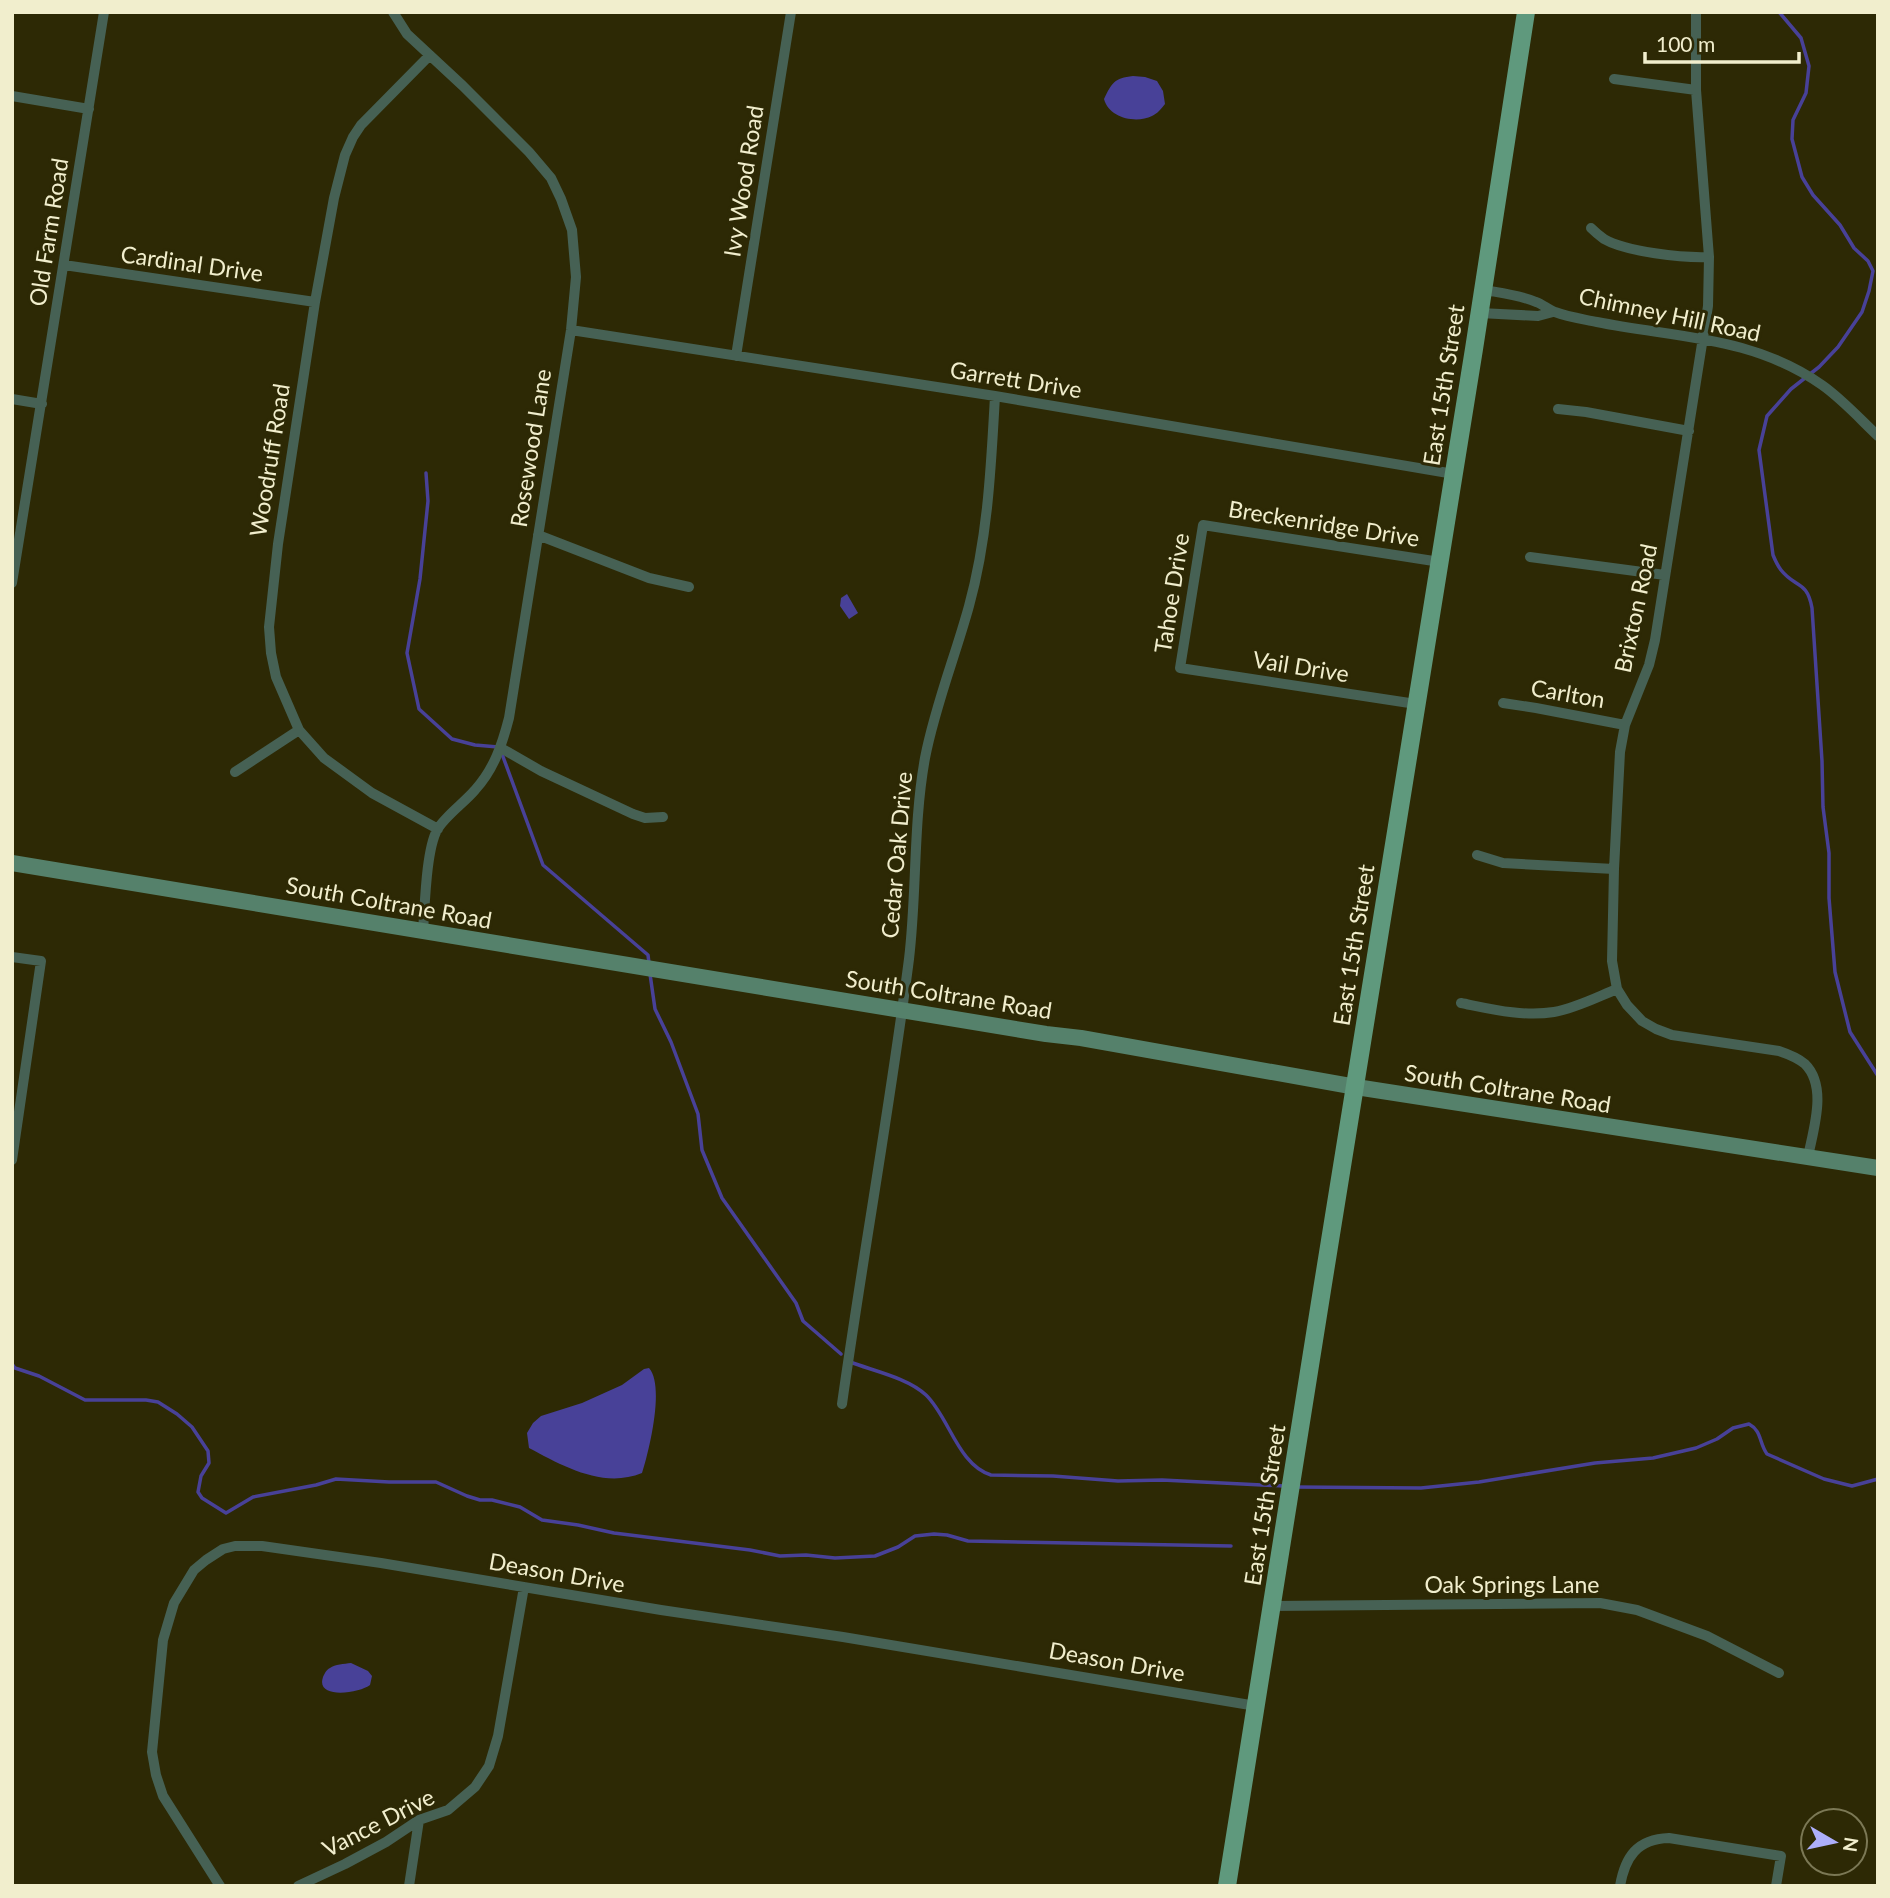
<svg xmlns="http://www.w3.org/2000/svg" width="1890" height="1898" viewBox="0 0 1890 1898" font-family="Lato,sans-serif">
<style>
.water{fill:#484198}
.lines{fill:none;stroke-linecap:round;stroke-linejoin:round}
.stream{stroke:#484198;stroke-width:3.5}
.street{stroke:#466154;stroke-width:10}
.secondary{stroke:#55816b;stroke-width:16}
.primary{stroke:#5f997d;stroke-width:18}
.labels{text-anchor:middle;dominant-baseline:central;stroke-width:6;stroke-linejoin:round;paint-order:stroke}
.street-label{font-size:23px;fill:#f1eecd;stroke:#2d2905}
</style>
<rect width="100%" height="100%" fill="#2d2905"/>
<!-- water -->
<path class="water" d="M1133,76L1145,77L1157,81L1163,91L1165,104C1162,108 1157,114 1152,116C1136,124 1109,118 1104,99C1112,83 1114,78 1133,76Z
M847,594L858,613L849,619L840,606L841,598Z
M649,1368C665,1386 649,1451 642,1473C603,1489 563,1466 529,1448L527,1433L533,1423L541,1416L582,1403L622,1385L644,1369Z
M351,1663L368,1671L372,1676L370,1685C360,1693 315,1700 323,1677C325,1673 326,1670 330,1668C335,1664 344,1664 351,1663Z"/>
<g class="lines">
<!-- stream -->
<path class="stream" d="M1779,12L1801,38L1809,66L1806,93L1793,120L1792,139L1802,177L1813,195L1840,225L1854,248L1868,261L1873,271L1869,291L1862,312L1838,347L1819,367L1791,389L1767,416L1759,450L1773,555C1775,560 1778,566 1781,570C1795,588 1807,580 1812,608L1822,761L1823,807L1829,853V898L1835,972L1850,1032L1878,1076
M426,473L428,501L420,579L407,653L419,709L452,739L475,745L498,747
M502,754L543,865L648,955L649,963
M650,974L655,1009L671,1042L698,1114L702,1150L722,1198L796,1303L803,1321L841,1354
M850,1362C874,1371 908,1378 926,1395C949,1417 958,1465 991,1475L1053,1476L1118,1481L1162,1480L1284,1486
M12,1364L15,1368L39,1376L85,1400H146L158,1402L177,1414L192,1427L208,1451L209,1463L201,1476L198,1492L202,1498L226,1513L253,1497L316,1485L336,1479L389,1482H436L467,1496L480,1500H492L520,1507L542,1520L578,1525L614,1533L750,1550L780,1556L806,1555L835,1558L875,1556L898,1547L915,1536L934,1534L947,1535L968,1541L1231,1546
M1295,1487L1421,1488L1479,1482L1595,1463L1653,1458L1696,1448L1717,1439L1733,1428L1749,1424C1762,1431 1759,1443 1767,1454L1824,1479L1852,1486L1878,1479"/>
<!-- street -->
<path class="street" d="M393,12L407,34L463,86L529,152L551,178L561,199L572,230L576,277L571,330L509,718C502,745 494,769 475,790C464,803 445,816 437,830C426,851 425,905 423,931
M1696,12V90L1709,257L1708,306L1655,640L1649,665L1625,725L1620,752L1614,869L1612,961L1617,989L1627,1005L1642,1021L1656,1029L1672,1035L1779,1051C1788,1054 1798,1058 1805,1064C1828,1087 1813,1130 1808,1157
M429,56L361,125L353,137L345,155L334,198L315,302L278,544L269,627L271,653L276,677L299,730L324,758L372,793L438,829
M1614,79L1696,90
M12,96L89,109
M1591,228C1595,232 1600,236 1604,239C1626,252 1683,258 1709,257
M64,265L315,302
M1484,290C1501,293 1520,295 1536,302C1543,304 1548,310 1555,312C1568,317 1583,319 1597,322C1677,338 1752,336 1822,385C1842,399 1860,419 1878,436
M1480,313L1538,316L1553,312
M571,330L995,396L1454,474
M736,356L791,12
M12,399L42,404
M1558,409L1586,412L1689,431
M538,535L649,578L689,587
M1530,557L1665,575
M12,583L104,12
M1503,703L1536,708L1625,725
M1416,704L1180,668L1203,525L1440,562
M501,748L541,771L633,814L645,818L663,817
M235,772L299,730
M1477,855L1503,863L1614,869
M12,957L41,961L12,1160
M1461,1003C1491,1009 1523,1017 1554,1012C1576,1008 1597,997 1617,989
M842,1404C863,1255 890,1107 909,959C917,892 913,824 925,758C935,706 955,657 969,606C988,537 991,467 995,396
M1273,1606L1600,1603L1637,1610L1707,1636L1779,1673
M220,1886L163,1796L156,1775L152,1752L163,1640L174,1603L194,1570L206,1560L223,1549L235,1546H262L381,1563L661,1610L843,1637L1256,1706
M298,1886L345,1864L386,1842L419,1820L448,1810L475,1787L489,1766L498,1736L524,1587
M409,1886L419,1820
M1620,1886C1625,1857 1637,1839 1669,1838L1781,1856L1776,1886"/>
<!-- secondary -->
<path class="secondary" d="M12,863L1046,1034L1081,1038L1356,1087L1878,1168"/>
<!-- primary -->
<path class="primary" d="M1227,1886L1322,1290L1474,349L1526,12"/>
</g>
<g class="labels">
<!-- street labels -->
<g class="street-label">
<text transform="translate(743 181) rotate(-81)">Ivy Wood Road</text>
<text transform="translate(48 232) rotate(-81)">Old Farm Road</text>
<text transform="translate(192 263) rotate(8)">Cardinal Drive</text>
<text transform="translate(1670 314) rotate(12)">Chimney Hill Road</text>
<text transform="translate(1016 379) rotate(9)">Garrett Drive</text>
<text transform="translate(1443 385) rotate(-81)">East 15th Street</text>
<text transform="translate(530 448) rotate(-81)">Rosewood Lane</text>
<text transform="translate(269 460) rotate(-81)">Woodruff Road</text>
<text transform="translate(1324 523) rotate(9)">Breckenridge Drive</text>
<text transform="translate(1171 593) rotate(-81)">Tahoe Drive</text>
<text transform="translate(1635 608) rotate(-78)">Brixton Road</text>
<text transform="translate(1301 666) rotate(9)">Vail Drive</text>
<text transform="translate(1568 693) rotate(10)">Carlton</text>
<text transform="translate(896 855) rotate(-85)">Cedar Oak Drive</text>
<text transform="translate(389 902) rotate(10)">South Coltrane Road</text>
<text transform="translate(1353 945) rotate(-81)">East 15th Street</text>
<text transform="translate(949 994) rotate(9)">South Coltrane Road</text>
<text transform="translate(1508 1088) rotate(9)">South Coltrane Road</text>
<text transform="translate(1264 1505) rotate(-81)">East 15th Street</text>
<text transform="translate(557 1572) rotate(10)">Deason Drive</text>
<text x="1512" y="1584">Oak Springs Lane</text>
<text transform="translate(1117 1661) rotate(10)">Deason Drive</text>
<text transform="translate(378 1822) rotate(-27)">Vance Drive</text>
</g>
</g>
<!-- border -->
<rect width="1890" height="1898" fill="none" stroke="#f1eecd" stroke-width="28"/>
<!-- north arrow -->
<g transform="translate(1834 1842) rotate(99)"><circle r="33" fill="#2d2905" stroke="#7b7855" stroke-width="2"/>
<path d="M0-5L12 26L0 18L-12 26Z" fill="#adaffb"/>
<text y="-10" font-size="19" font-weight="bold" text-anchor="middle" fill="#f1eecd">N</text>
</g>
<!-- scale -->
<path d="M1645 52v10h154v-10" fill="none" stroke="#f1eecd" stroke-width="3.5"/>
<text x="1656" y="52" font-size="21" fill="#f1eecd" stroke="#2d2905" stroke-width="5" paint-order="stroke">100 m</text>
</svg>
